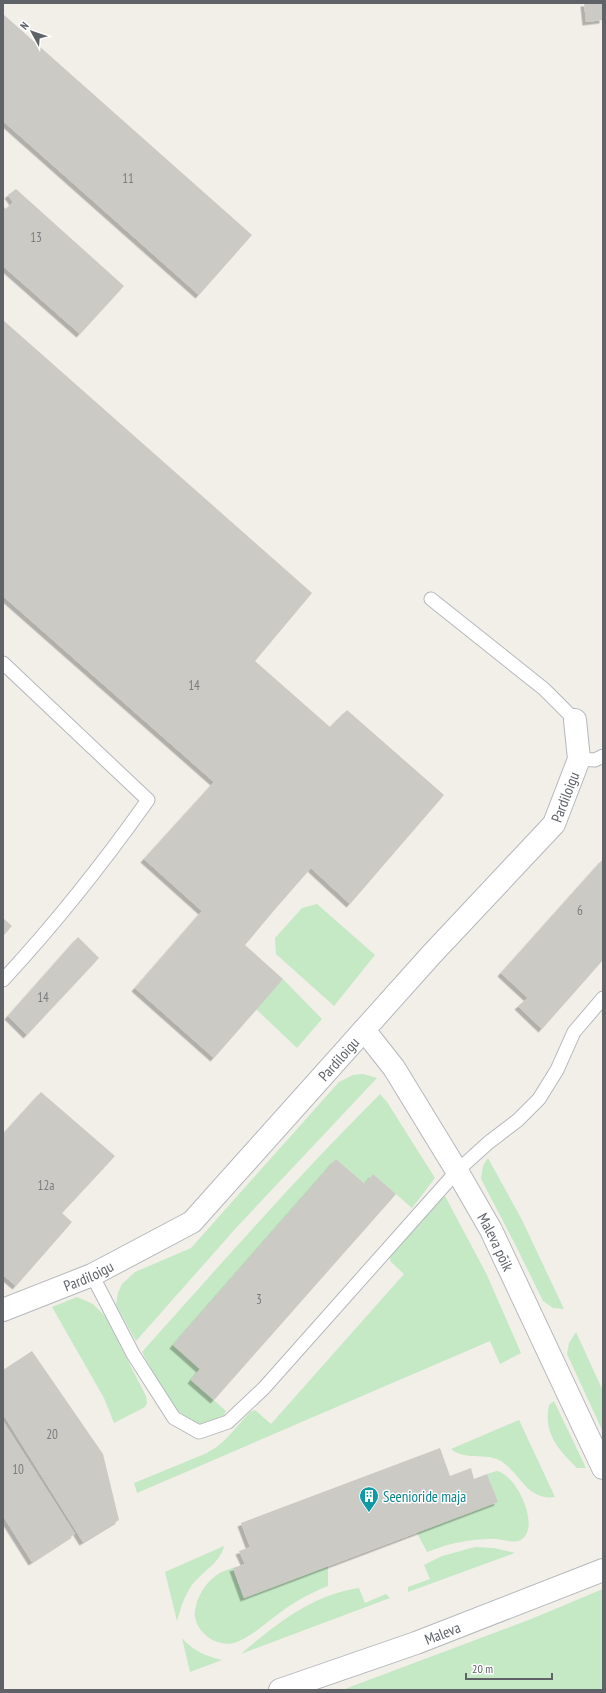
<svg xmlns="http://www.w3.org/2000/svg" width="606" height="1693" viewBox="0 0 606 1693" font-family="'PT Sans Narrow',sans-serif">
<style>
.green{fill:#c5e8c5}
.building{fill:#cccac5;filter:url(#shadow)}
.lines{fill:none;stroke-linecap:round;stroke-linejoin:round}
.service-casing{stroke:#b5b8bc;stroke-width:15}
.minor-casing{stroke:#b5b8bc;stroke-width:24}
.tertiary-casing{stroke:#b5b8bc;stroke-width:24}
.service{stroke:#fff;stroke-width:13}
.minor{stroke:#fff;stroke-width:22}
.tertiary{stroke:#fff;stroke-width:22}
.labels{text-anchor:middle;dominant-baseline:central;stroke-width:3;stroke-linejoin:round;paint-order:stroke}
.number-label{font-size:13px;fill:#7a7d7f}
.street-label{font-size:15px;fill:#5f6368;stroke:#fff}
.culture-label{font-size:15px;fill:#0d838f;stroke:#fff;text-anchor:start}
</style>
<defs>
<filter id="shadow"><feDropShadow dx="-3.5" dy="3.5" stdDeviation="0" flood-color="#0004"/></filter>
</defs>
<rect width="100%" height="100%" fill="#f1efe8"/>
<!-- green -->
<path class="green" d="M317,904L375,955L334,1006L276,954L275,938L302,908Z
M283,979L322,1019L297,1048L256,1009Z
M363,1074L377,1078L236,1228L136,1341L116,1305L118,1293L122,1284L135,1272L191,1248L339,1082L353,1075Z
M380,1094L387,1102L435,1178L412,1208L373,1174L365,1184L336,1159L173,1345L200,1369L191,1380L226,1411L224,1414L226,1416L209,1426L191,1422L170,1404L142,1352C220,1265 297,1177 380,1094Z
M488,1158L522,1220L564,1309L553,1308L543,1301L516,1246L481,1179L483,1166Z
M445,1196L486,1273L521,1353L500,1364L490,1341L137,1493L134,1483L207,1453L218,1446L226,1439L250,1412L255,1410L271,1424L404,1274L391,1262L389,1255L437,1202Z
M77,1297L93,1304L105,1316L146,1396L147,1403L145,1407L114,1423L104,1398L52,1307Z
M576,1332L603,1391V1432L567,1354L569,1343Z
M554,1401L586,1468H577C558,1449 543,1433 549,1405Z
M519,1420L555,1497C527,1501 521,1474 501,1461C485,1452 465,1461 451,1449Z
M497,1471C519,1476 543,1533 518,1541C509,1543 499,1538 490,1539C468,1539 448,1544 427,1552L416,1531L497,1501L487,1474Z
M224,1546C221,1562 201,1573 192,1585C184,1596 181,1608 177,1621L165,1572Z
M475,1547L494,1548L515,1553L408,1592V1587L430,1579L424,1565L442,1556Z
M328,1565V1586C309,1593 289,1605 273,1618C261,1627 249,1638 234,1643C217,1647 198,1634 195,1617C194,1612 196,1607 197,1602C203,1585 215,1572 233,1568L244,1598Z
M359,1588L365,1603L386,1594L390,1598L241,1654C276,1624 312,1595 359,1588Z
M603,1589V1690H342L531,1619Z
M182,1638C193,1651 206,1656 222,1660L190,1672Z"/>
<!-- building -->
<path class="building" d="M584,3H603V20L586,22Z
M3,14L252,235L199,295L3,121Z
M16,189L124,286L80,334L3,266V206L6,209L13,202L8,195Z
M3,320L312,593L255,661L330,727L347,710L444,795L350,904L311,868L276,908L245,945L283,979L214,1058L135,988L202,911L144,859L214,782L3,596Z
M603,859V960L542,1029L518,1006L528,998L501,973Z
M3,918L12,926L3,936Z
M78,937L99,958L27,1035L8,1016Z
M41,1092L115,1156L62,1213L72,1222L16,1286L3,1275V1134Z
M336,1159L365,1184L373,1174L396,1194L214,1400L191,1380L200,1369L173,1345Z
M32,1351L103,1454L119,1520L83,1542L3,1414V1370Z
M3,1421L75,1534L32,1562L3,1516Z
M440,1448L450,1476L471,1468L474,1479L487,1474L498,1502L244,1598L233,1568L245,1564L239,1551L250,1547L241,1523Z"/>
<g class="lines">
<!-- service casing -->
<g class="service-casing">
<path id="service" d="M431,599L544,689L575,720
M3,663L148,800C104,862 55,924 3,980
M579,759L595,760L603,756
M92,1275L133,1354L174,1418L199,1432L228,1422L264,1388L457,1171L488,1143L518,1120L539,1099L557,1070L574,1032L603,998"/>
</g>
<!-- minor casing -->
<g class="minor-casing">
<g id="minor">
<path id="s1" d="M364,1030L394,1068L457,1171L491,1230L603,1468"/>
<path id="s2" d="M3,1310L92,1275L192,1222L431,955L554,824L579,759L575,720"/>
</g>
</g>
<!-- tertiary casing -->
<g class="tertiary-casing">
<g id="tertiary">
<path id="s3" d="M280,1690L416,1643L603,1570"/>
</g>
</g>
<!-- service -->
<use href="#service" class="service"/>
<!-- minor -->
<use href="#minor" class="minor"/>
<!-- tertiary -->
<use href="#tertiary" class="tertiary"/>
</g>
<!-- icons -->
<defs>
<g id="building-pin" transform="scale(1)"><path d="M0 17L-7.5 6A9.5 9.5 0 1 1 7.5 6Z" fill="#0f9aa8" stroke="#fff"/><path d="M-4-6H4V6H1V3H-1V6H-4ZM-2.5-4.3h1.7v1.8h-1.7ZM.8-4.3h1.7v1.8H.8ZM-2.5-1h1.7V.8h-1.7ZM.8-1h1.7V.8H.8Z" fill="#fff"/></g>
</defs>
<g fill-rule="evenodd">
<use href="#building-pin" x="369" y="1496"/>
</g>
<g class="labels">
<!-- number labels -->
<g class="number-label">
<text x="128" y="178">11</text>
<text x="36" y="237">13</text>
<text x="194" y="685">14</text>
<text x="580" y="910">6</text>
<text x="43" y="997">14</text>
<text x="46" y="1185">12a</text>
<text x="259" y="1299">3</text>
<text x="52" y="1434">20</text>
<text x="18" y="1469">10</text>
</g>
<!-- street labels -->
<g class="street-label">
<text stroke="none"><textPath href="#s2" startOffset="776">Pardiloigu</textPath></text>
<text stroke="none"><textPath href="#s2" startOffset="428">Pardiloigu</textPath></text>
<text stroke="none"><textPath href="#s1" startOffset="250">Maleva põik</textPath></text>
<text stroke="none"><textPath href="#s2" startOffset="92">Pardiloigu</textPath></text>
<text stroke="none"><textPath href="#s3" startOffset="172">Maleva</textPath></text>
</g>
<!-- culture labels -->
<g class="culture-label">
<text x="383" y="1496">Seenioride maja</text>
</g>
</g>
<!-- border -->
<rect width="606" height="1693" fill="none" stroke="#5f6368" stroke-width="8"/>
<!-- north arrow -->
<g transform="translate(32 32) rotate(310)" stroke="#ffffff" stroke-width="3" paint-order="stroke">
<path d="M0-3L7 15L0 10L-7 15Z" fill="#5f6368"/>
<text y="-6" font-size="11" font-weight="bold" text-anchor="middle" fill="#5f6368">N</text>
</g>
<!-- scale -->
<path d="M466 1673v6h86v-6" fill="none" stroke="#5f6368" stroke-width="2"/>
<text x="472" y="1673" font-size="12" fill="#5f6368" stroke="#ffffff" stroke-width="3" paint-order="stroke">20 m</text>
</svg>
